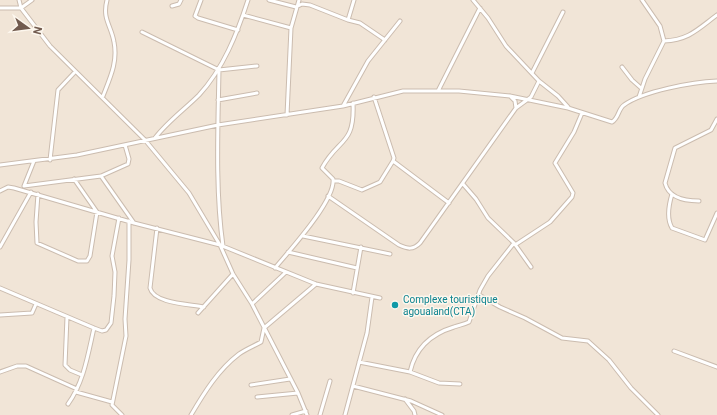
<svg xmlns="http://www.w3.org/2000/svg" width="717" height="415" viewBox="0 0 717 415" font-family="Roboto,sans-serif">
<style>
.residential{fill:#f1e5d7}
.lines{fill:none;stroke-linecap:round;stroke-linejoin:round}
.minor-casing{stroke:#cbbcaf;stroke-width:5}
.minor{stroke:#fff;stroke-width:3}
.culture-dot{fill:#0f9aa8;stroke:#fdf7ee;stroke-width:1.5}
.labels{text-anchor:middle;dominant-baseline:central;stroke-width:3;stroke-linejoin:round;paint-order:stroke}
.culture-label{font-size:10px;fill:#0d838f;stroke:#fdf7ee;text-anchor:start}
</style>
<rect width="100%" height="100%" fill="#faf3e8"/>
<!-- residential -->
<path class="residential" d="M0,0H717V415H0Z"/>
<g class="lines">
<!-- minor casing -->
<g class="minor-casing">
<path id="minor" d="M19,0L21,8L50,46L145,140L189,193L220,245L233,274L252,304L298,393L307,415
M201,0L195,16L198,18L238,30
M269,0L296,7L302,4L310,5L348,20L360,23L385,40
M473,0L488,18L506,46L539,81L558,96L568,107
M642,0L660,26L664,41
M172,6L179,4L181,0
M0,8H21L32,0
M243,15L291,28
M348,20L354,0
M142,32L219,70L257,66
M622,67L632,80L641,88
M219,70C218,126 215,190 223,246
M532,73L563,12
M438,91L480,8
M103,96C110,78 118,62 114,42C111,25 102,19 107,0
M510,96L515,101L516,108
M639,97L645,79L664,41C689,40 698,29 717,15
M218,100L257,93
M343,106L368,61L400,21
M287,115L291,28L299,0
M155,138C167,122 185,109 199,95C223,69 237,34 248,0
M50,160L58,90L74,73
M393,161L449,203
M0,165L77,155L218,125L343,106L403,91H459L510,96L568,108L612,122C619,118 618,109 624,105C643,91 693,82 717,81
M101,176L134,223
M334,181H339L362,190L380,182L393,161L394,158L374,97
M463,184L476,199L488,218L514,243L531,267
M24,186L101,176L128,164L129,159L125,145
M24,186L34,161
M0,191L8,187L14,188L134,223L220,245L316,284L380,298
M38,194L36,222L37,243L78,261H87L90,256L97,212L74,179
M672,194C669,204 666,218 672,228L705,240L717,213
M328,196L399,245C408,249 413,250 420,243L516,108L531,97L539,81
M699,201C686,201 669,199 665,183L675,148L711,130L717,119
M157,228L150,288C154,304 191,304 204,307
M303,236L390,254
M515,245L550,222L572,197L573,193L555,163L574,132L582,113
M0,247L31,192
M288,252L357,268
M275,268C289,251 336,200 333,179L322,168C338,138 355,146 353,103
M0,288L94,328L102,331L106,330L111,323L114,296L115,272L112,256L119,218
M353,293L361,247
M479,295L500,307L525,318L562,338L588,341L609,360L631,388L658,415
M252,304L285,273
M198,313L233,274
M0,315L32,313L36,304
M67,317L65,365L70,370L82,375
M674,351L717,367
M359,362L410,372L439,383L460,384
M0,372L17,366H26L77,389
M410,372C415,349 431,334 454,327C459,325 463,325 469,322L480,290L488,276L514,243
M251,385L290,379
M353,386L411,401L442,415
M76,392L112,402
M257,397L298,393
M405,399L414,411L415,415
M68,404C84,382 88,354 94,328
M122,415L112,405L126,336L125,319L129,260V221
M191,415C204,393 218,370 239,354C246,349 254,346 261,342L264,328L316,284
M292,415L306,411
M320,415L330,381
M345,415L367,333L372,297"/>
</g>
<!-- minor -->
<use href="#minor" class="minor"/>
</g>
<!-- markers -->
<circle class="culture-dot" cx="395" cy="305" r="4"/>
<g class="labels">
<!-- culture labels -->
<g class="culture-label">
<text x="403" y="299">Complexe touristique<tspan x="403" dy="12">agoualand(CTA)</tspan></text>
</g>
</g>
<!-- north arrow -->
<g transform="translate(28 28) rotate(104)" stroke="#fdf7ee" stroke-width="3" paint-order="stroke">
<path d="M0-3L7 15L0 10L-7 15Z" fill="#725b4f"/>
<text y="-6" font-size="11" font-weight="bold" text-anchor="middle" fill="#725b4f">N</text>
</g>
</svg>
